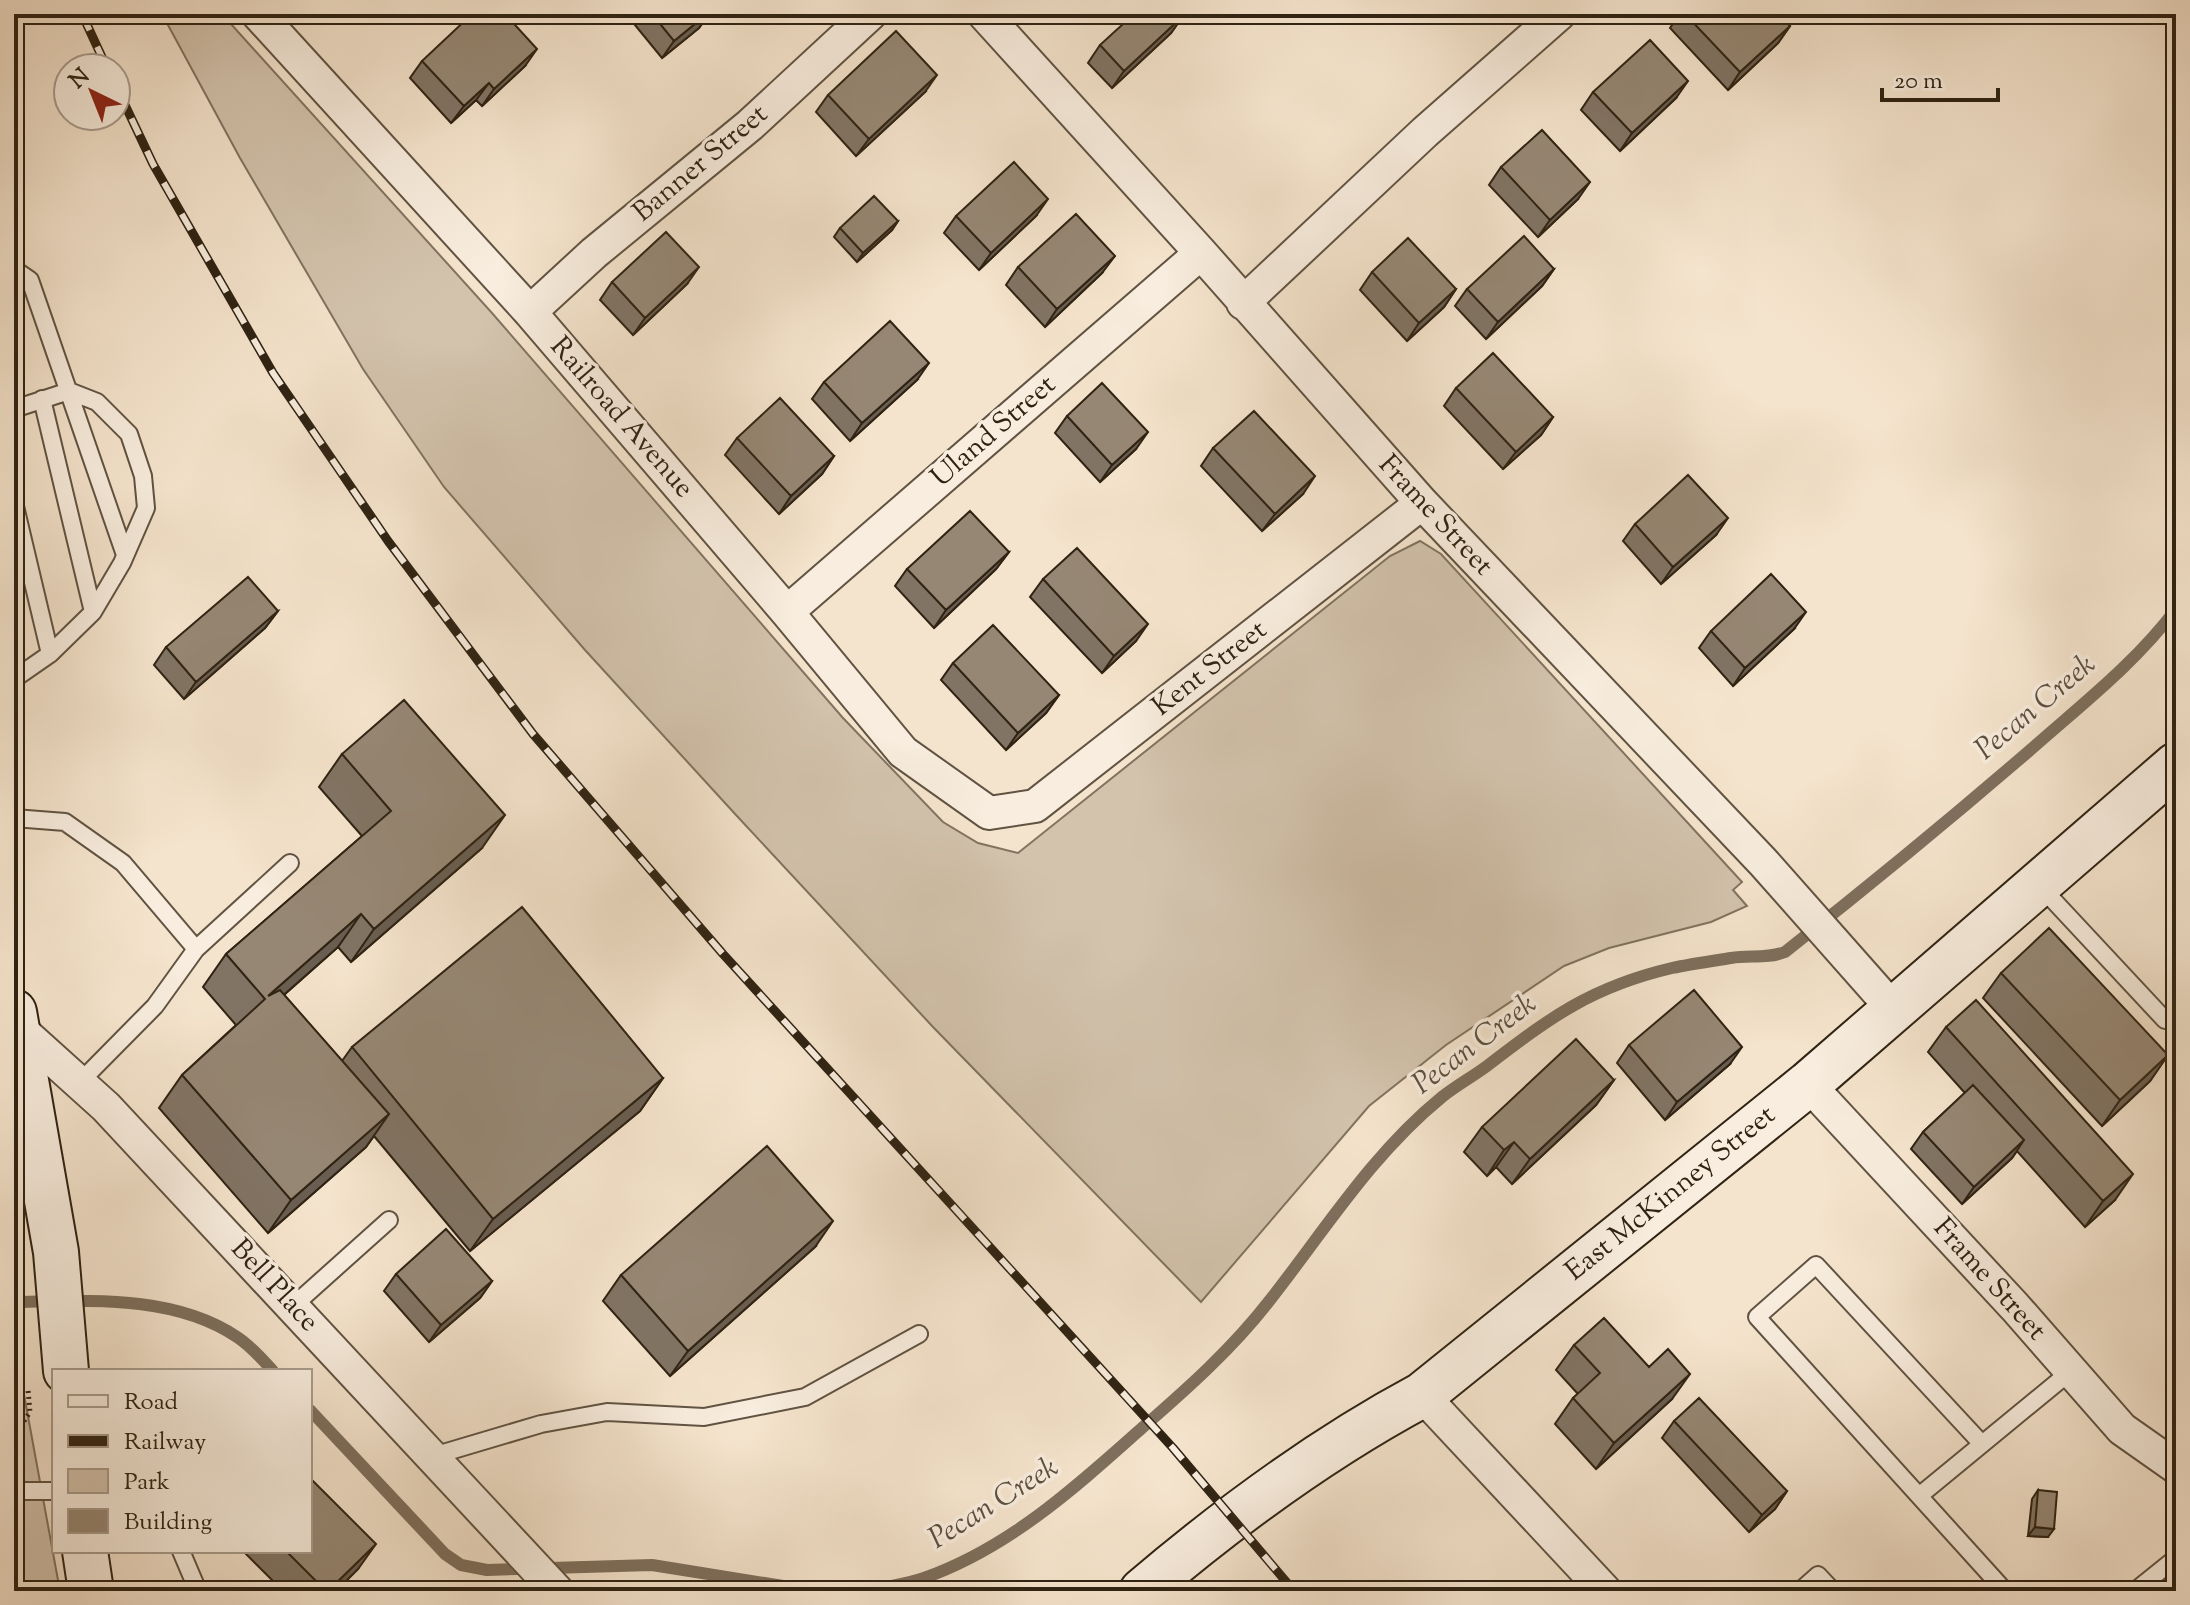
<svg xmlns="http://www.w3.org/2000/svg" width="2190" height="1605" viewBox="0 0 2190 1605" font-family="'Sorts Mill Goudy',serif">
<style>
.green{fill:#d3c3ad;stroke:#817360;stroke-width:2}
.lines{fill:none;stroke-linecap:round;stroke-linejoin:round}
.stream{stroke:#7e6f5d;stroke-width:12}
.lane-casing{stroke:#605342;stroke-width:20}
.street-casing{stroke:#605342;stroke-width:36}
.secondary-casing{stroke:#2f2313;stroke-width:48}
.path{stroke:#2f2313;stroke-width:5;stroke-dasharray:2 4;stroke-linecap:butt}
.lane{stroke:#f8edde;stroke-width:16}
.street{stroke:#f8edde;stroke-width:32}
.secondary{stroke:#f8edde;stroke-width:44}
.rail-casing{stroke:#2f2313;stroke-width:9}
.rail{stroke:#f8edde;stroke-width:6;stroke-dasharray:18;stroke-linecap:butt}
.wall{fill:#817464;stroke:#2f2313;stroke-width:2}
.shaded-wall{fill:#695e51;stroke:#2f2313;stroke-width:2}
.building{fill:#968774;stroke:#2f2313;stroke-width:2}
.labels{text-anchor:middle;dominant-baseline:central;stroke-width:7;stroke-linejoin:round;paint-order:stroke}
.street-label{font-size:28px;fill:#2f2313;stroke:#f8edde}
.water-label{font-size:30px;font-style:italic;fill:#5d4f3e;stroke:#f8edde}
</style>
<rect width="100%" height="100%" fill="#f5e4cd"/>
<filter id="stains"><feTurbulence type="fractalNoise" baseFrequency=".0025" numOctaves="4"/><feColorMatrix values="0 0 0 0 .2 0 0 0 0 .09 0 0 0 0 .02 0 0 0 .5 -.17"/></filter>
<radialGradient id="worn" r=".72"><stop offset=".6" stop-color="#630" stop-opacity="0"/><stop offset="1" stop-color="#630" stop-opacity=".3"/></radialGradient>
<!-- green -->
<path class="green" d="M162,14H222L492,313L843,718L943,822L978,843L1018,853L1390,556L1420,541L1441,554L1742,882L1733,890L1747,906L1711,922L1609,948L1564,966L1446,1045L1369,1106L1201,1302L933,1027L736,815L585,650L444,487L363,369L240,158Z
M14,1322L23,1389L60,1591H14Z"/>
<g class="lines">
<!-- stream -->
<path class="stream" d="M14,1302C88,1301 173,1294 237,1337C251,1346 262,1359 273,1371
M310,1410L445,1554L461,1565L487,1570L652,1565L814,1591
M852,1591C877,1588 901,1586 924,1578C1009,1548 1076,1487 1142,1428C1188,1388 1233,1348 1270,1300C1325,1230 1372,1154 1442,1097C1456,1086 1472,1077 1487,1066C1551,1017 1591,987 1672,968C1691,964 1712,961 1731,958C1750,955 1767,959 1785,952C1870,885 1954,816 2036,745C2085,702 2137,661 2176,609"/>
<!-- lane casing -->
<g class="lane-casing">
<path id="lane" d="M14,269L30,280L125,555
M42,399L93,612
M14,409L69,391L97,402L129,434L143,476L146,508L122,563L93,612L50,654L14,679
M14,502L50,654
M14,818L65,822L123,863L196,949L155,1006L79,1083
M2040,886L2165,1020
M196,949L290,863
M293,1306L389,1220
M1982,1444L1816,1265L1757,1317L2005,1591
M433,1456L541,1424L607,1412L704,1417L805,1397L919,1334
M14,1491H54
M1919,1496L2071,1371
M181,1551L198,1591
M1800,1591L1818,1575L1833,1591
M2135,1591L2176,1558"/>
</g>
<!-- street casing -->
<g class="street-casing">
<path id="street" d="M258,14L530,312L787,612L903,752L989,813L1035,806L1422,503
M984,14L1201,253L1422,503L1763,862L1894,1010
M1243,303L1425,132L1559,14
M530,312L594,253L750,125L870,14
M787,612L1201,253
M15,1025L106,1107L557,1591
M1808,1084L2015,1307L2122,1429L2176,1467
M1422,1395L1605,1591"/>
</g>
<!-- secondary casing -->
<g class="secondary-casing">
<path id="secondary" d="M14,1012L56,1252L66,1371
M85,1551L91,1591
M1142,1591C1229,1517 1321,1449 1422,1395L1808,1084L2176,765"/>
</g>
<!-- path -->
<path class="path" d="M14,1436L30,1412L28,1390"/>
<!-- lane -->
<use href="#lane" class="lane"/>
<!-- street -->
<use href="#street" class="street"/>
<!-- secondary -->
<use href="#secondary" class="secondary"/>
<!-- rail casing -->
<g class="rail-casing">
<path id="rail" d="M82,14L107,68
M116,86L153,164L273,373L388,541L533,734L723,954L1173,1448L1294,1591"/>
</g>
<!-- rail -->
<use href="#rail" class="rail"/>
</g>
<!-- wall -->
<path class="wall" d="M634,14H709L699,28L662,58L630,19Z
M770,14H788L778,23Z
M1680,14H1779L1790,26L1778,43L1728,90L1670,28Z
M1183,16L1171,33L1112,88L1088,63L1100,45Z
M422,61L525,66L482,106L476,100L451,123L410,78Z
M925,92L856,156L816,112L828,95Z
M1593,92L1676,98L1620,151L1581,110Z
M1501,167L1578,199L1538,237L1489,185Z
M956,216H1036L979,270L944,233Z
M898,221L892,230L857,262L834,237L840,228Z
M1018,267L1102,273L1045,327L1006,285Z
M1554,269L1542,286L1486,339L1455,306L1467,289Z
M1372,272L1456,289L1444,307L1407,341L1360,290Z
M612,282L687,284L633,335L600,300Z
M917,380L850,441L812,399L824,382Z
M1456,388L1553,417L1541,435L1503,469L1444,406Z
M1067,416L1136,449L1100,482L1055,433Z
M737,438L834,456L822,474L779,514L725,455Z
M1213,448L1303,494L1262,531L1201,466Z
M1635,524L1716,535L1661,584L1623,541Z
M1009,552L996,569L934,628L895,586L907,569Z
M1043,579L1136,641L1102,673L1030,597Z
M278,611L265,628L184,699L154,665L166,647Z
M1794,629L1733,686L1699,648L1711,631Z
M953,663L1059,695L1046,713L1006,750L941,680Z
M342,754L482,848L351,962L338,947L284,995L342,1061L352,1047L663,1078L640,1111L470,1251L374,1136L366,1147L268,1233L159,1108L182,1075L236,1025L203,987L226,954L362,836L319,787Z
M2001,973L2168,1055L2150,1081L2102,1126L1983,998Z
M1946,1027L2115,1200L2085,1227L2017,1151L2012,1158L1962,1204L1911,1149L1923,1132L1965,1093L1928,1052Z
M1629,1045L1730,1064L1665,1120L1617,1063Z
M1614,1080L1596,1105L1512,1184L1496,1167L1487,1176L1464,1152L1482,1127Z
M815,1247L670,1376L603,1301L621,1275Z
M396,1274L492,1281L480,1298L429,1342L384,1291Z
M1574,1345L1672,1399L1596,1469L1555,1424L1573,1398L1578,1394L1556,1370Z
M1674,1421L1787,1491L1775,1509L1749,1532L1662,1438Z
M2038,1490L2048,1537L2028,1536L2032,1499Z
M243,1551H310L358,1569L336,1591H283Z"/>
<!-- shaded-wall -->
<path class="shaded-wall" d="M707,14H709L699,28L662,58L674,41Z
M1183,16L1171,33L1112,88L1124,71Z
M1790,26L1778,43L1728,90L1740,72Z
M537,49L525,66L482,106L494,89Z
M937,75L925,92L856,156L869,139Z
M1688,81L1676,98L1620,151L1632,133Z
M489,83L476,100L451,123L464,106Z
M1590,182L1578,199L1538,237L1550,220Z
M1048,199L1036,216L979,270L991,253Z
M898,221L892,230L857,262L863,253Z
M1115,256L1102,273L1045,327L1057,309Z
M699,267L687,284L633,335L645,318Z
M1554,269L1542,286L1486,339L1498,322Z
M1456,289L1444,307L1407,341L1419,323Z
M929,363L917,380L850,441L862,423Z
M1553,417L1541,435L1503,469L1516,452Z
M1148,432L1136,449L1100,482L1112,465Z
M834,456L822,474L779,514L791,496Z
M1315,476L1303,494L1262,531L1275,514Z
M1728,518L1716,535L1661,584L1673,567Z
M1009,552L996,569L934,628L946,610Z
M278,611L265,628L184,699L196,682Z
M1806,612L1794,629L1733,686L1745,668Z
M1148,624L1136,641L1102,673L1114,656Z
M1059,695L1046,713L1006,750L1018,733Z
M505,815L482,848L351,962L374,929Z
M361,914L338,947L245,1029L268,996Z
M1742,1047L1730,1064L1665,1120L1677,1102Z
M2168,1055L2150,1081L2102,1126L2120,1100Z
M663,1078L640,1111L470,1251L493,1219Z
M1614,1080L1596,1105L1512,1184L1530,1159Z
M389,1114L366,1147L268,1233L291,1200Z
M2024,1140L2012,1158L1962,1204L1974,1187Z
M1514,1142L1496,1167L1487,1176L1504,1150Z
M2133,1174L2115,1200L2085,1227L2103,1201Z
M833,1221L815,1247L670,1376L688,1351Z
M492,1281L480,1298L429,1342L441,1325Z
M1690,1374L1672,1399L1596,1469L1614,1443Z
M1787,1491L1775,1509L1749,1532L1762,1515Z
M2035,1527L2054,1529L2048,1537L2028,1536Z
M376,1544L358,1569L336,1591H328Z"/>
<!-- building -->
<path class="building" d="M472,14H505L537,49L494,89L489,83L464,106L422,61Z
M652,14H707L674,41Z
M1134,14H1181L1183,16L1124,71L1100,45Z
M1685,14H1779L1790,26L1740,72Z
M896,31L937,75L869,139L828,95Z
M1650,40L1688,81L1632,133L1593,92Z
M1542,130L1590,182L1550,220L1501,167Z
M1014,162L1048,199L991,253L956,216Z
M874,196L898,221L863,253L840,228Z
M1076,214L1115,256L1057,309L1018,267Z
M666,232L699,267L645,318L612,282Z
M1524,236L1554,269L1498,322L1467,289Z
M1408,238L1456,289L1419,323L1372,272Z
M890,321L929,363L862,423L824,382Z
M1493,353L1553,417L1516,452L1456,388Z
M1102,383L1148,432L1112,465L1067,416Z
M780,398L834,456L791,496L737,438Z
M1254,411L1315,476L1275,514L1213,448Z
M1688,475L1728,518L1673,567L1635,524Z
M970,511L1009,552L946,610L907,569Z
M1077,548L1148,624L1114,656L1043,579Z
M1771,574L1806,612L1745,668L1711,631Z
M248,577L278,611L196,682L166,647Z
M993,625L1059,695L1018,733L953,663Z
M404,700L505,815L374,929L361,914L268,996L280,990L389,1114L291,1200L182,1075L265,999L226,954L391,811L342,754Z
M522,907L663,1078L493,1219L352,1047Z
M2049,928L2168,1055L2120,1100L2001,973Z
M1694,990L1742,1047L1677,1102L1629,1045Z
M1976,1000L2133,1174L2103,1201L1946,1027Z
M1576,1039L1614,1080L1530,1159L1514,1142L1504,1150L1482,1127Z
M1973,1085L2024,1140L1974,1187L1923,1132Z
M767,1146L833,1221L688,1351L621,1275Z
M446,1229L492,1281L441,1325L396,1274Z
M1604,1318L1649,1367L1668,1349L1690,1374L1614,1443L1573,1398L1600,1373L1574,1345Z
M1699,1398L1787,1491L1762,1515L1674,1421Z
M310,1478L376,1544L328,1591H326L286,1551H310Z
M2038,1490L2057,1492L2054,1529L2035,1527Z"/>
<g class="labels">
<!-- street labels -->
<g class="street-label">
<text transform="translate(701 164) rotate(-40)">Banner Street</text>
<text transform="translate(621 418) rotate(49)">Railroad Avenue</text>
<text transform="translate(994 432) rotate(-41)">Uland Street</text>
<text transform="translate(1435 516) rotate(47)">Frame Street</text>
<text transform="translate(1210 669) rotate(-38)">Kent Street</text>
<text transform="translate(1671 1194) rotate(-39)">East McKinney Street</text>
<text transform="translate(1989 1280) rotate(48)">Frame Street</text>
<text transform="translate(274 1286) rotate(47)">Bell Place</text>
</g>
<!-- water labels -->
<g class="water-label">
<text transform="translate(2036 708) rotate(-40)">Pecan Creek</text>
<text transform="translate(1475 1045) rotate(-37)">Pecan Creek</text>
<text transform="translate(994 1504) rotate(-32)">Pecan Creek</text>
</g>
</g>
<!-- margin -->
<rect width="2190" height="1605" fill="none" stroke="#f5e4cd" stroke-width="48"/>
<rect x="16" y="16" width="2158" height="1573" fill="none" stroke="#2f2313" stroke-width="4"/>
<rect x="24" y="24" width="2142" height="1557" fill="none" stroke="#2f2313" stroke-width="2"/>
<!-- legend -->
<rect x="52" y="1369" width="260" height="184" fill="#f8edde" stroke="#a89c8d" stroke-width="2"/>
<rect x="68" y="1395" width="40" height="12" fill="#f8edde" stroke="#a89c8d" stroke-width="2"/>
<text x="124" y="1409" font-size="24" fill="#2f2313">Road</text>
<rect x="68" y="1435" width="40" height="12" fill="#2f2313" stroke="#a89c8d" stroke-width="2"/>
<text x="124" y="1449" font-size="24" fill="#2f2313">Railway</text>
<rect x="68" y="1469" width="40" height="24" fill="#d3c3ad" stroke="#a89c8d" stroke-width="2"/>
<text x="124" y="1489" font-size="24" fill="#2f2313">Park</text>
<rect x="68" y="1509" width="40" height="24" fill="#968774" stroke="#a89c8d" stroke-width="2"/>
<text x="124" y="1529" font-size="24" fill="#2f2313">Building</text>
<!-- north arrow -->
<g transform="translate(92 92) rotate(317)"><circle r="38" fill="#f8edde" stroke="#a89c8d" stroke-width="2"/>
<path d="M0-6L14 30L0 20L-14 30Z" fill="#8f2418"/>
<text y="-12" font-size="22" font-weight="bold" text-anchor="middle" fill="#2f2313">N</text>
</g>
<!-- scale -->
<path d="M1882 88v12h116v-12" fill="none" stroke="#2f2313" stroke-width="4"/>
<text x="1894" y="88" font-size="24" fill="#2f2313" stroke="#f8edde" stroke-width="6" paint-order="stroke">20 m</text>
<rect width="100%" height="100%" filter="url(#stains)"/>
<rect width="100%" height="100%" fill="url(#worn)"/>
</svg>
